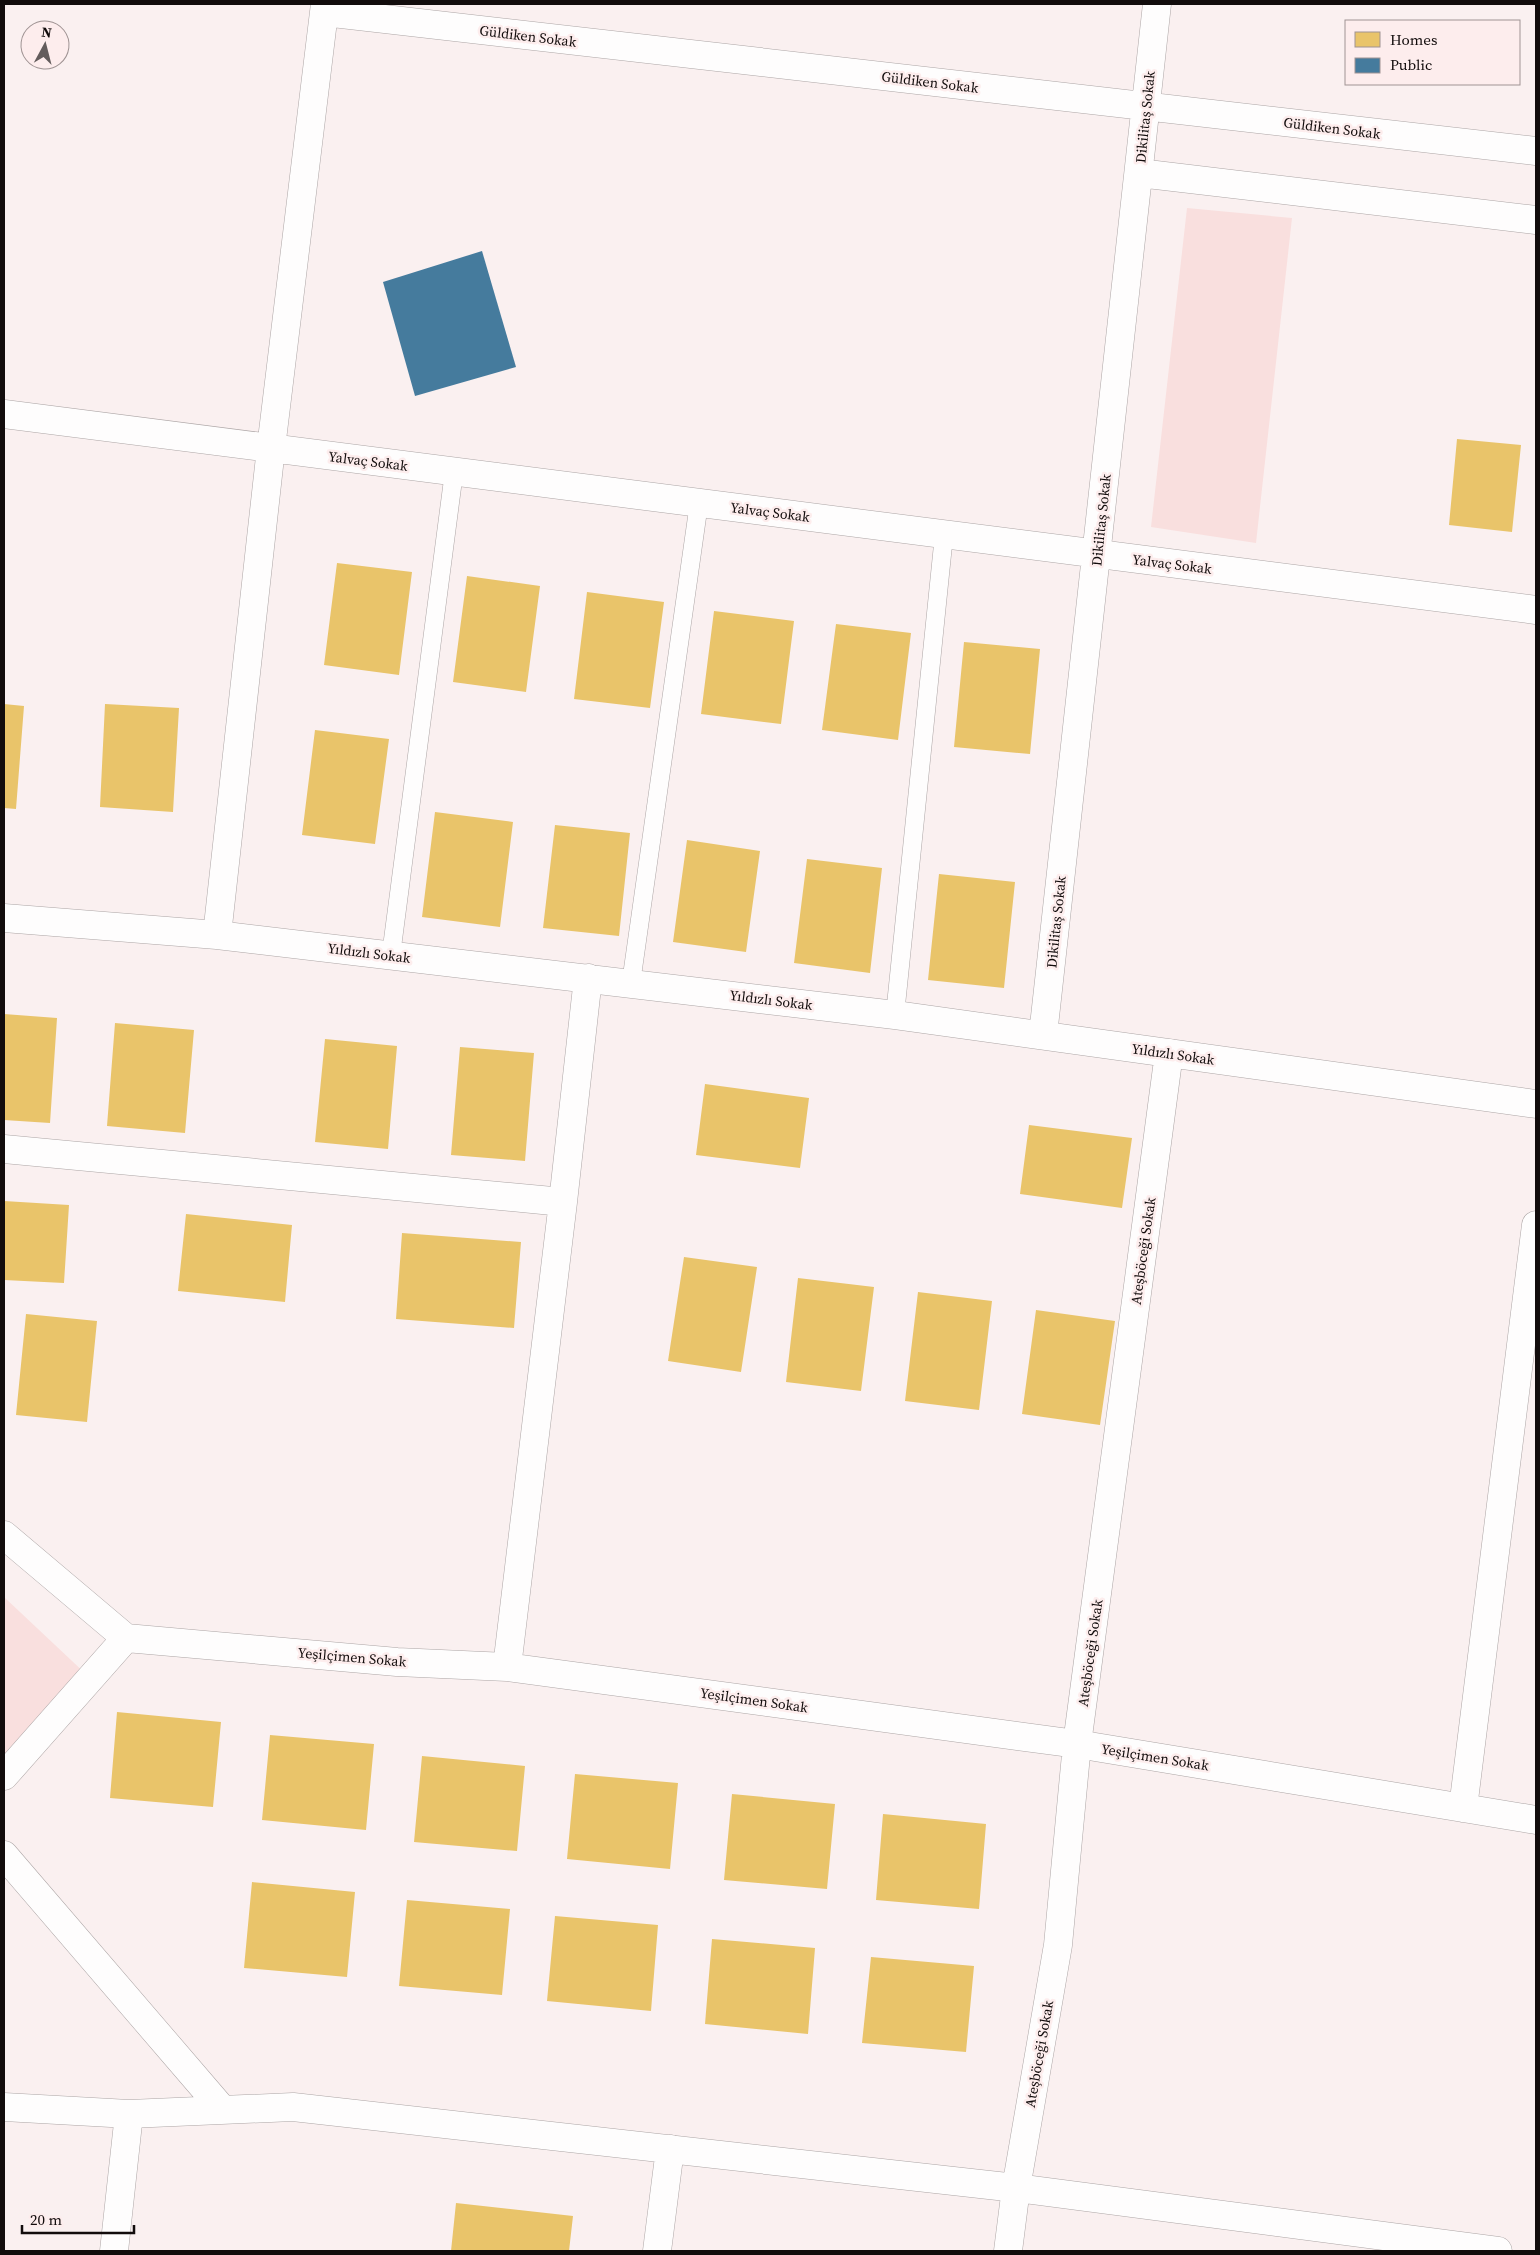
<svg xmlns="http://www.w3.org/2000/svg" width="1540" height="2255" viewBox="0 0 1540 2255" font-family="'Source Serif 4',serif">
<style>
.green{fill:#f9dfde}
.homes{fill:#e9c46a}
.public{fill:#457b9d}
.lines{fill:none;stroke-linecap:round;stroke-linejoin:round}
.lane-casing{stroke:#aca5a5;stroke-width:19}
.street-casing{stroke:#aca5a5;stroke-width:29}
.lane{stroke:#fefdfd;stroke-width:18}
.street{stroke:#fefdfd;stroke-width:28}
.labels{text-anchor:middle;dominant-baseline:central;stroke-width:5;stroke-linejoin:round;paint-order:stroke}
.street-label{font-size:14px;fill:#120c0c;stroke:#fdeded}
</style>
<rect width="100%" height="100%" fill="#faf0f0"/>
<!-- green -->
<path class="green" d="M1187,208L1292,218L1256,543L1151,527Z
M4,1597L88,1676L4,1762Z"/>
<!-- homes -->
<path class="homes" d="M1457,439L1521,445L1512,532L1449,525Z
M337,563L412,572L399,675L324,665Z
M467,576L540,586L526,692L453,682Z
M587,592L664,602L650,708L574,699Z
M714,611L794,621L781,724L701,714Z
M836,624L911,633L898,740L822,730Z
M964,642L1040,649L1030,754L954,747Z
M4,704L24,706L16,809L4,808Z
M105,704L179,708L173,812L100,807Z
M315,730L389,739L375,844L302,835Z
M435,812L513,822L500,927L422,917Z
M555,825L630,833L619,936L543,928Z
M687,840L760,851L746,952L673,942Z
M807,859L882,868L870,973L794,963Z
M939,874L1015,882L1004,988L928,980Z
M4,1014L57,1018L50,1123L4,1120Z
M115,1023L194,1030L185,1133L107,1126Z
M325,1039L397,1046L388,1149L315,1142Z
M460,1047L534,1053L525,1161L451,1155Z
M705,1084L809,1098L800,1168L696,1155Z
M1029,1125L1132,1138L1122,1208L1020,1194Z
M4,1201L69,1205L64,1283L4,1280Z
M186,1214L292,1225L285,1302L178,1291Z
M402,1233L521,1242L514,1328L396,1319Z
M684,1257L757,1267L741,1372L668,1361Z
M798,1278L874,1287L861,1391L786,1382Z
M918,1292L992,1301L979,1410L905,1401Z
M1036,1310L1115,1321L1100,1425L1022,1414Z
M26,1314L97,1321L87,1422L16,1415Z
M117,1712L221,1722L213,1807L110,1798Z
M270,1735L374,1744L366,1830L262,1820Z
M422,1756L525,1766L517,1851L414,1842Z
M575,1774L678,1783L670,1869L567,1859Z
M732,1794L835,1804L827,1889L724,1880Z
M883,1814L986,1824L979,1909L876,1900Z
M252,1882L355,1892L347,1977L244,1968Z
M407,1900L510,1909L502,1995L399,1986Z
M555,1916L658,1925L651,2011L547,2001Z
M712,1939L815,1948L808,2034L705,2024Z
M871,1957L974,1966L966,2052L862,2043Z
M456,2203L573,2216L569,2251H451Z"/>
<!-- public -->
<path class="public" d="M482,251L516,367L415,396L383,282Z"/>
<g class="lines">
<!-- lane casing -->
<g class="lane-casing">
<path id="lane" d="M391,955L454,472
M631,983L699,503
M895,1015L944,535"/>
</g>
<!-- street casing -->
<g class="street-casing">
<path id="street" d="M324,12L1536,151
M1139,173L1536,220
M4,414L1536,610
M4,918L217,935L895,1015L1536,1104
M217,935L271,448L325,4
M1043,1035L1157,4
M4,1149L563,1202
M4,1535L126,1638L397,1662L507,1667L1077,1744L1536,1820
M507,1667L563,1202L588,978
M4,1776L126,1638
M1463,1808L1536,1225
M4,1855L223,2110
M4,2107L129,2114L293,2107L1016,2188L1498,2251
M114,2251L129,2114
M657,2251L670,2149
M1008,2251L1016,2188L1058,1945L1077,1744L1169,1053"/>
</g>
<!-- lane -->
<use href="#lane" class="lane"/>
<!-- street -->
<use href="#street" class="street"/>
</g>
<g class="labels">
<!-- street labels -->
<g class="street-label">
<text transform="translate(528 36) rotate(7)">Güldiken Sokak</text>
<text transform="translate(930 82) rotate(7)">Güldiken Sokak</text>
<text transform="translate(1145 117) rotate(-84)">Dikilitaş Sokak</text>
<text transform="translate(1332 128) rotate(7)">Güldiken Sokak</text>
<text transform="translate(368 461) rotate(7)">Yalvaç Sokak</text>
<text transform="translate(770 512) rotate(7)">Yalvaç Sokak</text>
<text transform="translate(1101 520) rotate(-84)">Dikilitaş Sokak</text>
<text transform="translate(1172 564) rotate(7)">Yalvaç Sokak</text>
<text transform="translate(1056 922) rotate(-84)">Dikilitaş Sokak</text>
<text transform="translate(369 953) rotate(7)">Yıldızlı Sokak</text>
<text transform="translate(771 1000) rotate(7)">Yıldızlı Sokak</text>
<text transform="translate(1173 1054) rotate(8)">Yıldızlı Sokak</text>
<text transform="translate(1143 1251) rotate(-82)">Ateşböceği Sokak</text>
<text transform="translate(1090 1653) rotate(-82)">Ateşböceği Sokak</text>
<text transform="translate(352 1657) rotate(5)">Yeşilçimen Sokak</text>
<text transform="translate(754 1700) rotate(8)">Yeşilçimen Sokak</text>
<text transform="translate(1155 1757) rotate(9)">Yeşilçimen Sokak</text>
<text transform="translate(1039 2054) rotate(-80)">Ateşböceği Sokak</text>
</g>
</g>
<!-- border -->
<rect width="1540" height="2255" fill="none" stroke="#120c0c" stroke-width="10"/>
<!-- legend -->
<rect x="1345" y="20" width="175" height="65" fill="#fdeded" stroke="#9f9393"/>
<rect x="1355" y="32" width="25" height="15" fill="#e9c46a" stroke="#9f9393"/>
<text x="1390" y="45" font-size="15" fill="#120c0c">Homes</text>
<rect x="1355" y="58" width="25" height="15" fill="#457b9d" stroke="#9f9393"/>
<text x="1390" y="70" font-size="15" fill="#120c0c">Public</text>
<!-- north arrow -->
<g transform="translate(45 45) rotate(7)"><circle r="24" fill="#fdeded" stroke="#9f9393"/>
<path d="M0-4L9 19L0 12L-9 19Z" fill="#635c5c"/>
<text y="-8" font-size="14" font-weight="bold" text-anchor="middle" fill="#120c0c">N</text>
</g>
<!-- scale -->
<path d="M22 2225v8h112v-8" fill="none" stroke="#120c0c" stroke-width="2.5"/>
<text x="30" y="2225" font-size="15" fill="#120c0c" stroke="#fdeded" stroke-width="4" paint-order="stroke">20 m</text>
</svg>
